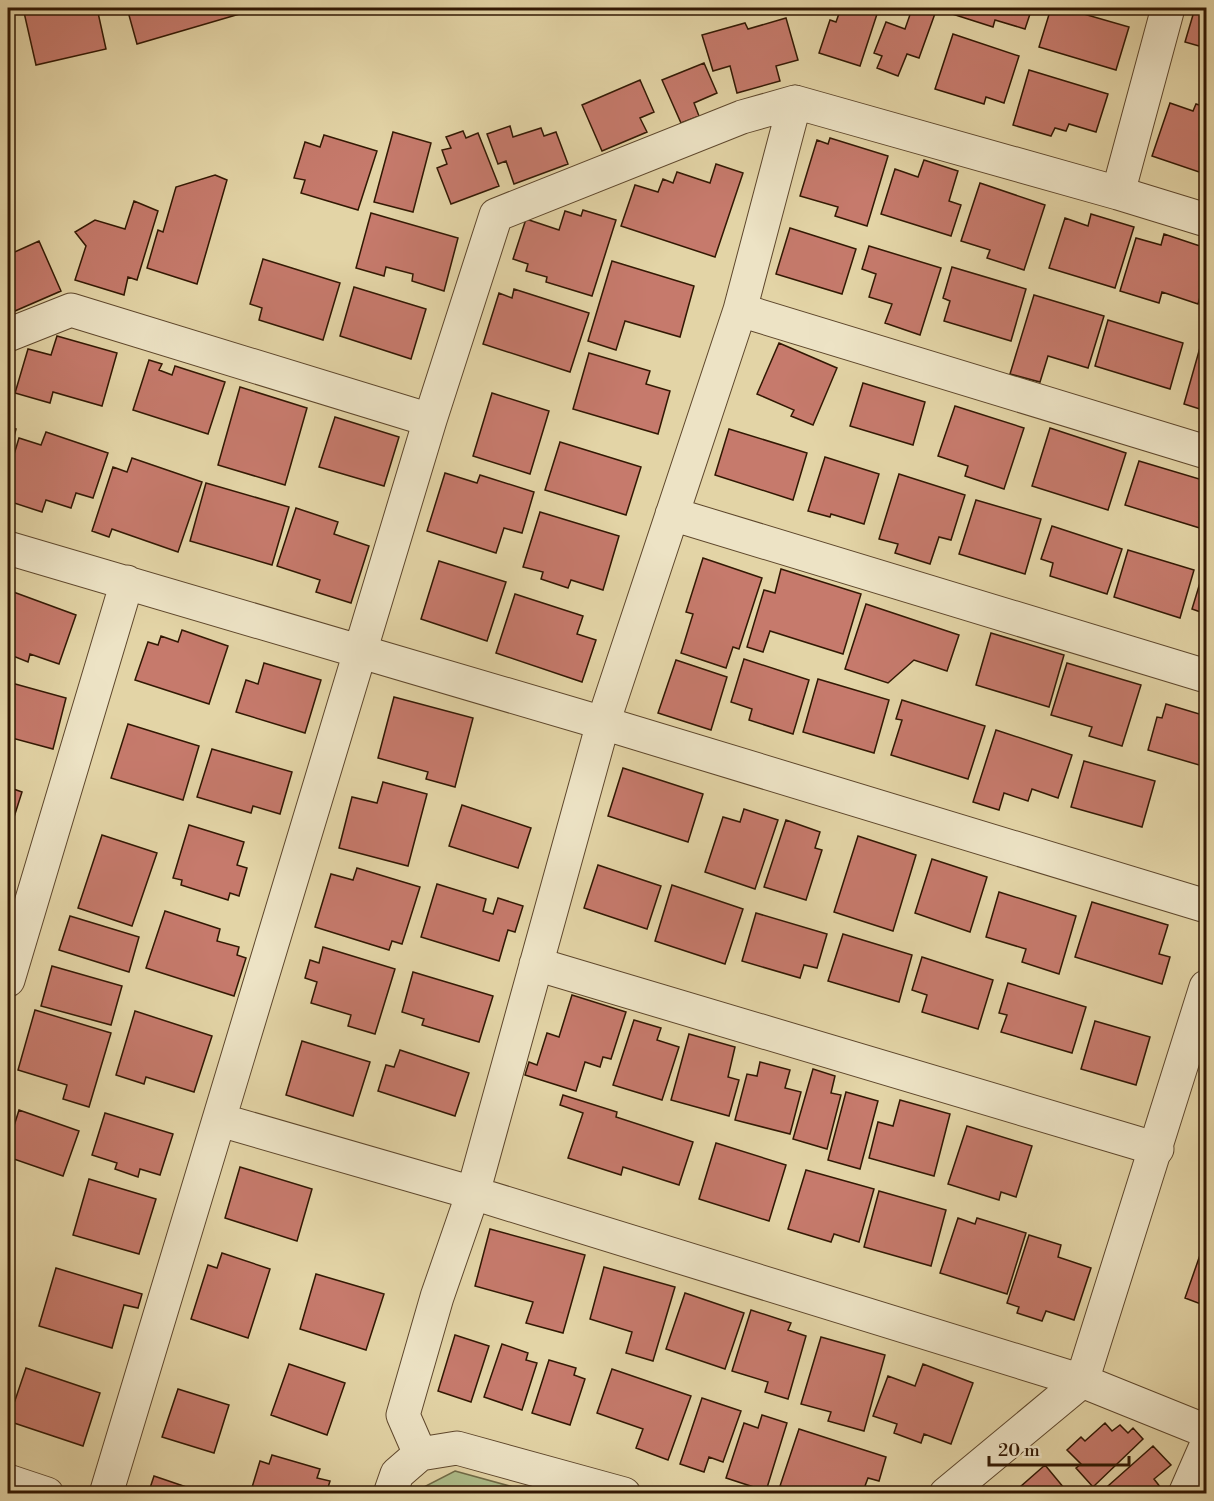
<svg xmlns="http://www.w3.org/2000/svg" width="1214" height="1501" viewBox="0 0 1214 1501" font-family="'Libre Bodoni',serif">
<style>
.green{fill:#aebe8b;stroke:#706b47;stroke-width:1.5}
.building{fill:#c67a6c;stroke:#321803;stroke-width:1.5}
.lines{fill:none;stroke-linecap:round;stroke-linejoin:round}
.pedestrian-casing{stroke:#5e472c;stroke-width:35}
.minor-casing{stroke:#5e472c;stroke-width:35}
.tertiary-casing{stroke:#5e472c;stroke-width:35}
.pedestrian{stroke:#ede3c5;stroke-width:33}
.minor{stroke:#ede3c5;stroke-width:33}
.tertiary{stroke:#ede3c5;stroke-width:33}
</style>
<rect width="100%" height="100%" fill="#e3d4a6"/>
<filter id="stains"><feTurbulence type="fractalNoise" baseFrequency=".00333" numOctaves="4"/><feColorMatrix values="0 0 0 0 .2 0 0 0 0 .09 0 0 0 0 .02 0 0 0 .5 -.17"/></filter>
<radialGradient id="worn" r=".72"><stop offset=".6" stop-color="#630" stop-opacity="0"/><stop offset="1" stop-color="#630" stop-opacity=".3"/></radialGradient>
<!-- green -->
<path class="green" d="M455,1471L535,1493H417L418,1490Z"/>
<!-- building -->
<path class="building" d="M23,8H97L106,49L36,65Z
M127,8H241L243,13L137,44Z
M841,8H879L860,66L819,53L830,20L836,22Z
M910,8H937L919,58L907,54L898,76L877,68L882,56L874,53L886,22L905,29L912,9Z
M947,8H1032L1025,29L995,20L993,27L946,12Z
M1051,8H1063L1129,27L1116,70L1039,47Z
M1088,8H1107L1105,13Z
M1195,8H1206V48L1185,42Z
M786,18L798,60L776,66L780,81L737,93L730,66L713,71L702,35L745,23L748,29Z
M953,34L1019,56L1004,103L986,97L984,104L935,89Z
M704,63L717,93L694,103L699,116L681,123L662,80Z
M1029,70L1108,94L1096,132L1069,124L1066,131L1055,128L1051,136L1013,125Z
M640,80L654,112L640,118L647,132L602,151L582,105Z
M1170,103L1193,111L1196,104L1206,107L1205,174L1152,156Z
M510,126L513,137L541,128L544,136L556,132L568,164L514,184L506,161L498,164L487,134Z
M463,131L466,138L478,133L499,186L451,204L437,168L447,164L442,150L451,148L446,137Z
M393,132L431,143L413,212L374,202Z
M324,135L377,151L358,210L301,193L305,180L294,178L305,142L320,147Z
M830,138L888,156L867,226L835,216L838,207L800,196L817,140L828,144Z
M924,160L958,171L949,201L961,205L951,236L881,214L895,169L918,177Z
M716,164L743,173L715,257L621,226L635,185L658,192L663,179L673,183L677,172L710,183Z
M215,175L227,180L197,284L147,268L158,230L163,232L176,187Z
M980,183L1045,205L1024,270L987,258L990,250L961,241Z
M134,201L158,211L137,280L128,277L124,295L75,280L86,246L75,232L95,220L125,229Z
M583,210L616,220L592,296L546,282L547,277L526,271L528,264L513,259L526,219L559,230L565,211L581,216Z
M371,213L458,238L444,291L412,281L413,274L386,267L384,276L356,268Z
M1091,214L1134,227L1115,288L1049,268L1065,218L1088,226Z
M790,228L856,249L842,294L776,274Z
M1164,234L1206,248V277L1198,304L1162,292L1159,303L1120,291L1136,238L1161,245Z
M39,241L61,291L8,314V255Z
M869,246L941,268L920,335L885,323L892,304L869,297L876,274L862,269Z
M263,259L340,283L323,340L259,320L262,308L250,304Z
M612,261L694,286L680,337L625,321L616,350L588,341Z
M952,267L1026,289L1011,341L944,321L950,301L943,298Z
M354,287L426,309L411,359L340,336Z
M514,289L589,313L570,372L483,344L499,293L512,298Z
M1034,295L1104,316L1088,368L1048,356L1040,382L1010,374Z
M1108,320L1183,343L1170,389L1095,366Z
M57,336L117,353L102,406L53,392L50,403L15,393L28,349L51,355Z
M779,343L837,368L813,425L791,416L794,410L757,394Z
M1201,344L1206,346V411L1184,404Z
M589,353L650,371L646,384L670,391L658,434L573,409Z
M149,360L162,364L159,370L172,375L175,366L225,382L208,434L133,410Z
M863,383L925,402L913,445L850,426Z
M240,387L307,408L285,485L218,465Z
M492,393L549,411L530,474L473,456Z
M955,406L1024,428L1004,489L965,476L968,466L938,456Z
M335,417L399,437L384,486L319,467Z
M8,426L16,429L8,459Z
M1050,428L1126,453L1108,510L1032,486Z
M729,429L807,453L793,500L715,475Z
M46,432L108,453L93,498L76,493L71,508L46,500L42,512L8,501V474L19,438L41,445Z
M560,442L641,467L626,515L545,490Z
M825,457L879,474L864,524L831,514L830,517L808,511Z
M132,458L202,482L178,552L112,529L109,537L92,531L113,467L127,472Z
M1139,461L1206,481V518L1203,529L1125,505Z
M445,473L477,483L480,475L534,492L522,533L504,528L496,553L427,531Z
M899,474L965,495L951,540L939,537L930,564L895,553L898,544L879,539Z
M206,483L289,507L272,565L190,541Z
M976,500L1041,519L1025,574L959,554Z
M296,508L338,522L334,534L369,546L351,603L316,592L320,580L277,566Z
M540,512L619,536L603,590L571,580L568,588L541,579L543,572L523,567Z
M1052,526L1122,549L1107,594L1050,576L1053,563L1041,559Z
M1128,550L1194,570L1180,618L1114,597Z
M703,558L762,578L739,649L733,647L726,668L681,653L693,614L686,612Z
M439,561L506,582L487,641L421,619Z
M781,569L861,594L843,654L770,631L763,652L747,647L764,590L775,593Z
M1203,573L1206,575V614L1192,609Z
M8,590L76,615L59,664L30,654L28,662L8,654Z
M515,594L583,616L577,634L596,640L582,682L496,653Z
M866,604L959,635L947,671L914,660L888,683L845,669Z
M182,630L228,646L209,704L135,680L148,642L158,645L161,636L178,642Z
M991,633L1064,655L1049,707L976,685Z
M744,659L809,680L793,734L749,720L752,709L731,702Z
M676,660L727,677L711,730L658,713Z
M264,663L321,680L305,733L236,712L246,680L258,684Z
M1067,663L1141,685L1122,746L1089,736L1092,727L1051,715Z
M818,679L889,700L874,753L803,732Z
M8,682L66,698L53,749L8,737Z
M394,697L473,718L455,787L426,779L428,772L378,758Z
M902,700L985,726L968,779L891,755L902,720L896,719Z
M1166,704L1206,716V767L1148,750L1157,717L1162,718Z
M128,724L199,746L183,800L111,778Z
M996,730L1072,755L1058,798L1032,789L1028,801L1004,793L999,810L973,802Z
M212,749L292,772L280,814L253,806L251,813L197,797Z
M1084,761L1155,781L1142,827L1071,807Z
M623,768L703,794L688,842L608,816Z
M383,782L427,794L408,866L339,848L352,797L377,803Z
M8,787L22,792L8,836Z
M462,805L531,828L518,868L449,846Z
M744,809L778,820L755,889L705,872L723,817L740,822Z
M786,820L820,832L815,848L822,850L806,900L764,887Z
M189,825L244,842L237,865L247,868L239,896L230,893L228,900L181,885L182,880L173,878Z
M102,835L157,853L132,926L78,908Z
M858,836L916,855L893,931L834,912Z
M932,859L987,877L970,932L915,913Z
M598,865L661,886L647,929L584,908Z
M357,868L420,887L402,944L392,941L389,950L315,927L331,874L353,880Z
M437,884L486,899L483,911L493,914L498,898L523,906L515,932L508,930L499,961L421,937Z
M672,885L743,909L725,964L655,941Z
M999,892L1076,916L1059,974L1022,962L1026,949L986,937Z
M1092,902L1168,925L1159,954L1170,957L1162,984L1075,957Z
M165,911L220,929L217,941L239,947L237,955L246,958L234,996L146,968Z
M756,913L827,934L817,968L804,965L800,978L742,961Z
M70,916L139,937L129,972L59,950Z
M843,934L912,955L899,1002L828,981Z
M323,947L395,969L375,1034L348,1026L351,1015L311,1003L317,982L305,978L310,960L319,963Z
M922,957L993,980L978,1029L922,1012L927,995L912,990Z
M52,966L122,986L111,1025L41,1006Z
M413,972L493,996L479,1042L422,1025L424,1019L402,1012Z
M1008,983L1086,1007L1072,1053L1001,1032L1007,1015L999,1013Z
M572,995L626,1012L611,1059L603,1057L600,1067L585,1062L576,1091L525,1075L529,1062L537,1065L547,1033L559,1037Z
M35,1010L111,1033L89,1107L63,1099L67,1085L18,1070Z
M135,1011L212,1036L194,1092L146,1077L144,1084L116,1075Z
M634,1020L661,1028L657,1040L679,1047L662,1100L613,1085Z
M1095,1021L1150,1037L1136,1085L1081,1069Z
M689,1034L735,1047L728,1077L739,1080L729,1116L671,1100Z
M302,1041L370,1062L353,1116L286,1095Z
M400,1050L469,1073L455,1116L378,1091L386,1065L394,1067Z
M760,1062L790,1070L785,1088L801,1092L790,1134L735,1120L747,1074L757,1076Z
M813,1069L835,1076L831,1093L841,1095L827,1149L793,1139Z
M846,1092L878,1101L860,1169L828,1160Z
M563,1095L617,1112L616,1117L693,1142L679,1185L623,1167L621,1175L568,1158L583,1113L560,1105Z
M900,1100L950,1114L934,1176L869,1158L878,1122L893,1126Z
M19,1110L79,1131L63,1176L8,1157V1127L13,1129Z
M105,1113L173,1134L160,1175L140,1169L138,1177L115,1169L117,1163L92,1155Z
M967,1126L1032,1146L1016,1197L1001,1192L999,1200L948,1184Z
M716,1143L786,1165L769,1221L699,1199Z
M240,1167L312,1189L297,1241L225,1218Z
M806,1170L874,1189L859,1242L834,1234L831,1242L788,1229Z
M89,1179L156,1199L139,1254L73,1235Z
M879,1191L946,1210L931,1266L864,1247Z
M958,1218L975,1224L977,1218L1026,1233L1007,1294L940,1273Z
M490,1229L585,1255L563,1333L526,1323L533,1302L475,1286Z
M1029,1235L1061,1245L1058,1257L1091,1268L1074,1320L1046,1311L1042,1321L1017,1313L1019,1307L1007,1303Z
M222,1253L270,1269L248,1338L191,1319L208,1265L217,1268Z
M1200,1255L1206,1258V1306L1185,1298Z
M604,1267L675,1287L653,1361L626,1353L632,1332L590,1319Z
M56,1268L142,1294L138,1308L124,1305L112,1348L39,1326Z
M316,1274L384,1294L366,1350L300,1329Z
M685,1293L744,1313L725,1369L666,1349Z
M751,1310L791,1323L788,1330L806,1336L788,1399L765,1392L768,1382L732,1371Z
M455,1335L489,1346L471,1402L438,1391Z
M821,1337L885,1355L864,1431L828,1421L831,1412L801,1404Z
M502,1344L528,1353L526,1360L537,1363L522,1410L484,1397Z
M549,1360L576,1368L574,1375L585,1379L570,1425L532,1413Z
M289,1364L345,1383L327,1435L271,1415Z
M923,1364L973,1383L951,1444L924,1434L921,1443L894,1433L897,1424L873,1416L888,1376L915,1386Z
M26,1368L100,1393L83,1446L8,1421Z
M612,1369L691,1396L668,1460L636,1448L643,1429L597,1413Z
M178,1389L229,1405L214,1453L162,1437Z
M702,1398L741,1411L723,1462L709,1457L704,1472L680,1464Z
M762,1415L787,1423L766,1491L726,1478L744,1423L758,1428Z
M1105,1423L1112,1431L1120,1425L1128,1433L1133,1428L1143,1439L1093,1487L1076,1468L1081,1464L1067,1450L1081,1437L1085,1441Z
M799,1429L886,1457L879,1481L868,1478L862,1494H804L780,1486Z
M1153,1446L1171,1465L1154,1479L1161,1488L1156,1494H1099Z
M272,1455L320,1469L317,1478L330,1481L326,1494H250L260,1461L269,1464Z
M1045,1465L1069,1494H1012Z
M154,1476L201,1492L200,1494H148Z"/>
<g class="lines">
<!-- pedestrian casing -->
<g class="pedestrian-casing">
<path id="pedestrian" d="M420,1454L403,1415L437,1297L473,1193"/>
</g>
<!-- minor casing -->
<g class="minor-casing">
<path id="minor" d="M1118,193L1168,8
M740,310L1206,452
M8,335L71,310L430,420
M672,514L1206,676
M8,548L603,723L1206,906
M536,964L1157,1149
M8,980L127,582
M220,1120L473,1193L1082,1381L1206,1431
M473,1193L603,723L740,310L795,102
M8,1481L47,1494
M106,1494L430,420L496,215L742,117L795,102L1118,193L1206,220
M1185,1494L1206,1446"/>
</g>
<!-- tertiary casing -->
<g class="tertiary-casing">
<path id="tertiary" d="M390,1494L397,1474L420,1454L457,1448L624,1494
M946,1494L1082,1381L1206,987"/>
</g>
<!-- pedestrian -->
<use href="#pedestrian" class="pedestrian"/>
<!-- minor -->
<use href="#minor" class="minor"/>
<!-- tertiary -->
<use href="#tertiary" class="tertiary"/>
</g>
<!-- margin -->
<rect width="1214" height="1501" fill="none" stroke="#e3d4a6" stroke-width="30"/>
<rect x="9" y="9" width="1196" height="1483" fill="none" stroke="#321803" stroke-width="3"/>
<rect x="15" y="15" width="1184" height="1471" fill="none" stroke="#321803" stroke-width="1.5"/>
<!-- scale -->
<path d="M989 1456v9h140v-9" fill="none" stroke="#321803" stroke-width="3"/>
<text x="998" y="1456" font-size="18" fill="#321803" stroke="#ede3c5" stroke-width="4.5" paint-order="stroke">20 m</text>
<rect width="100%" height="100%" filter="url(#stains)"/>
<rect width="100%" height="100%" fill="url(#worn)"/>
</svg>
